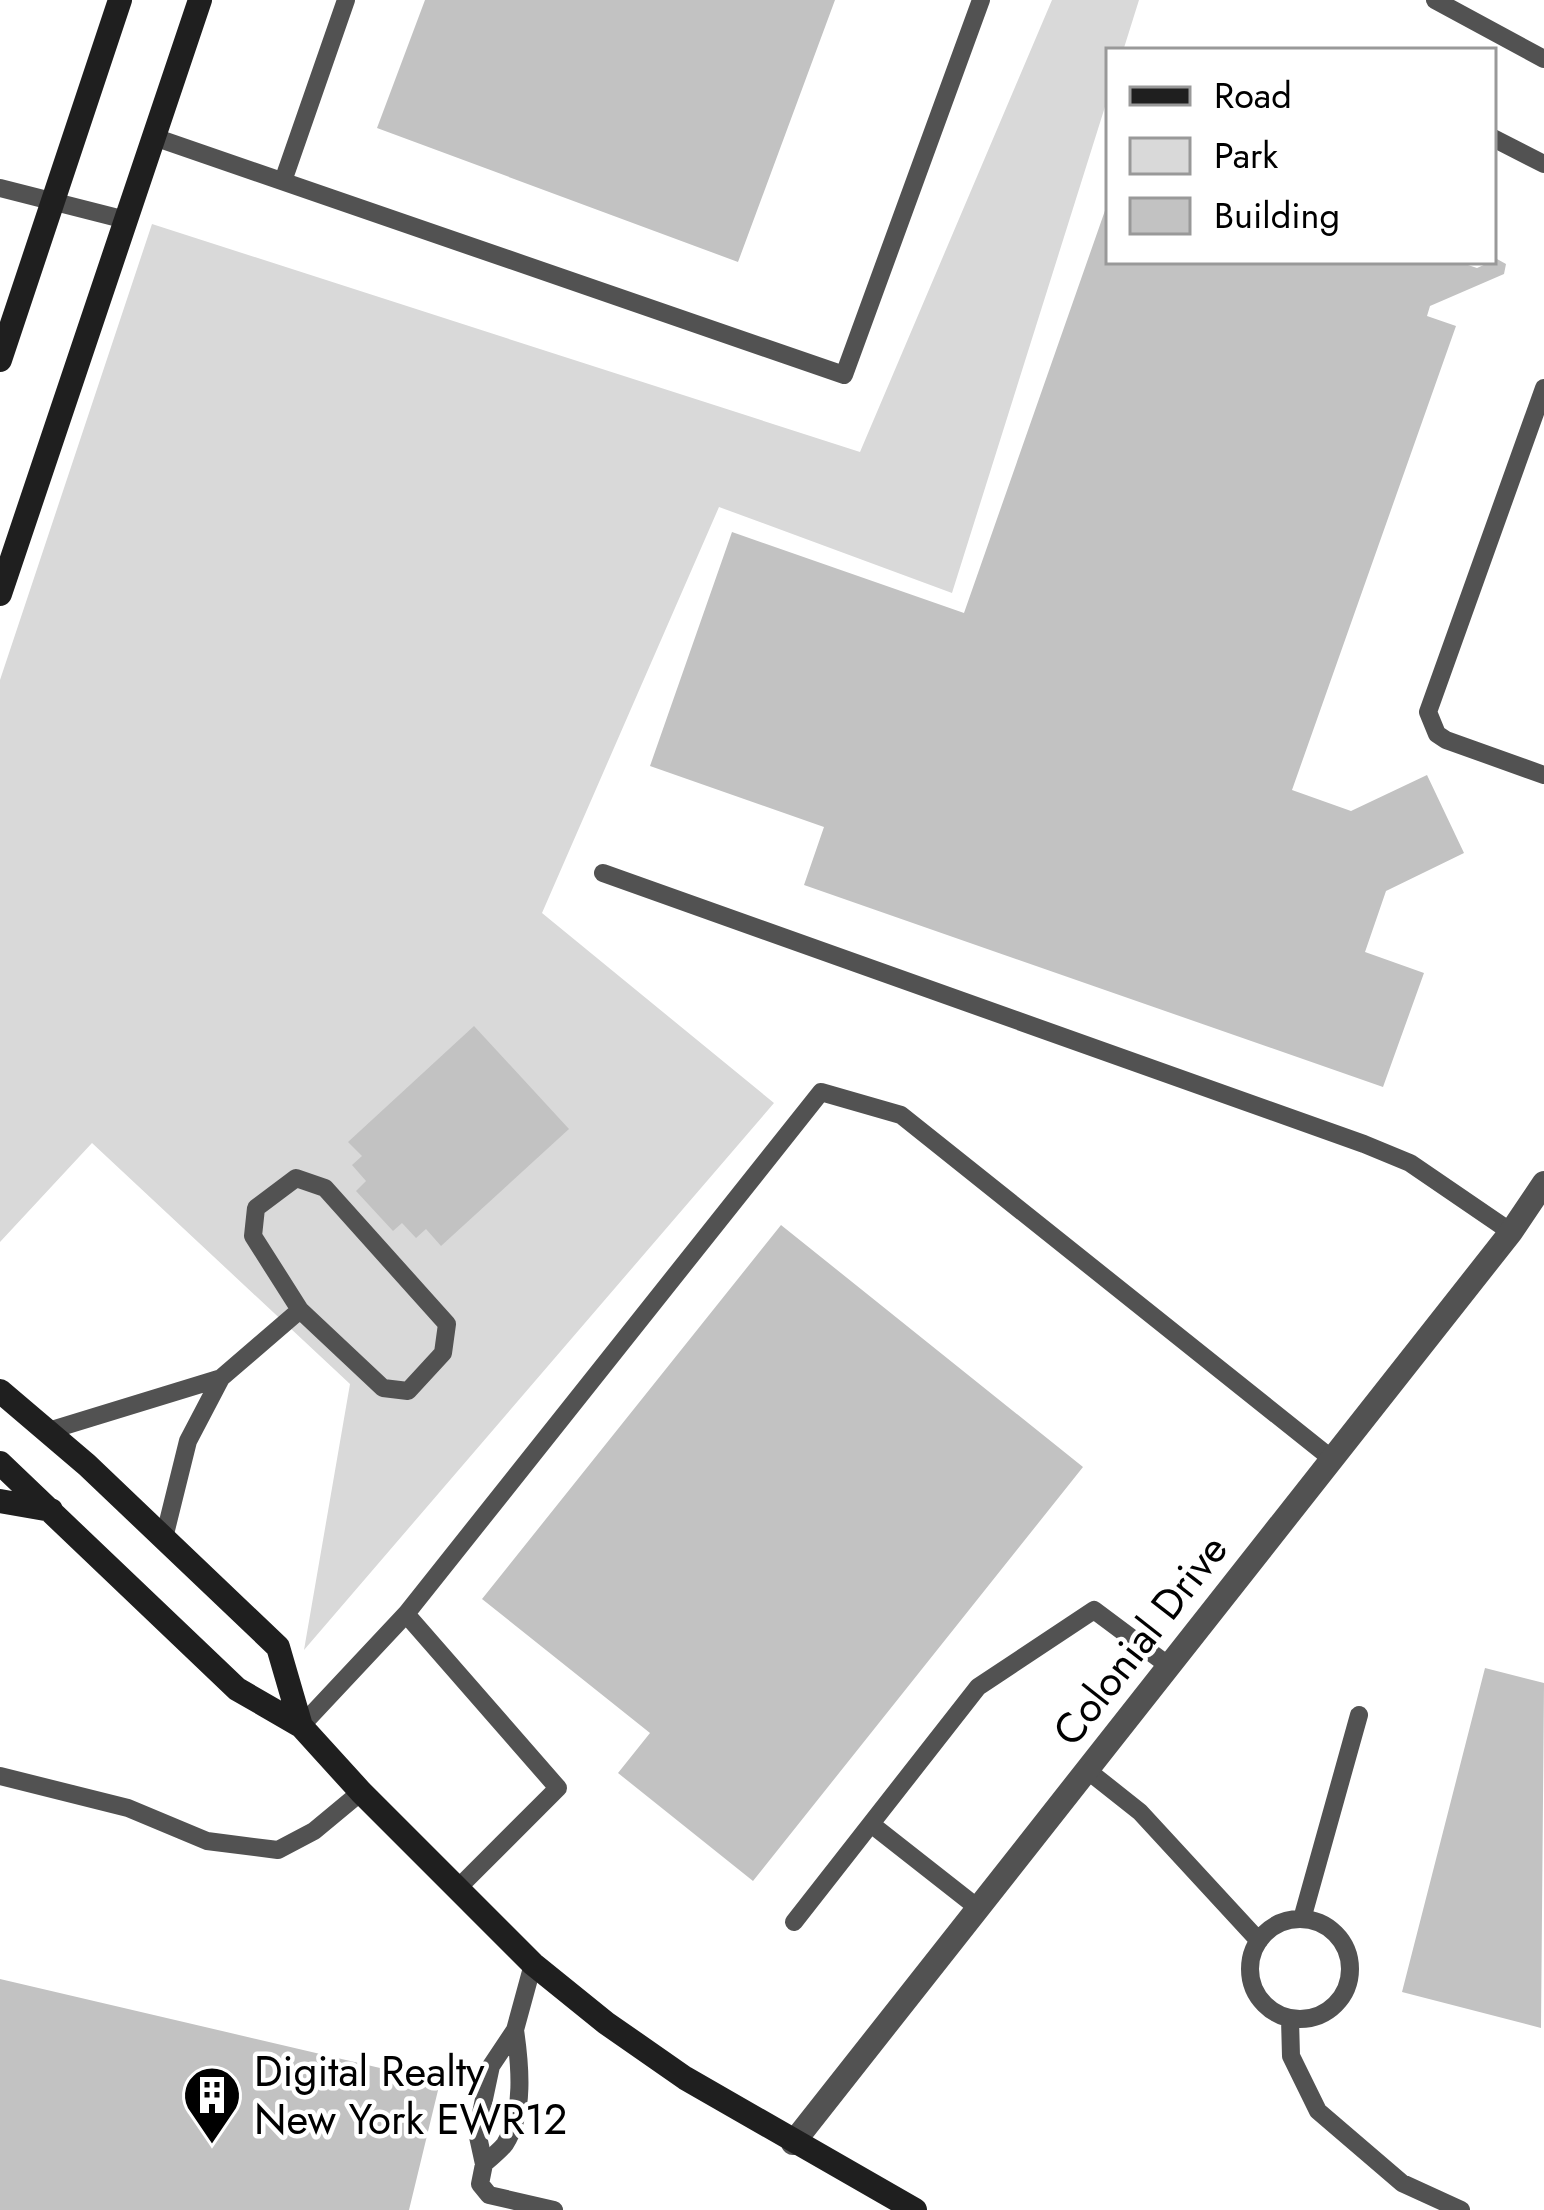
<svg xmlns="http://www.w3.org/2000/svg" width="1544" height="2210" viewBox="0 0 1544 2210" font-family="Jost,sans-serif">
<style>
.green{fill:#d9d9d9}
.building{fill:#c2c2c2}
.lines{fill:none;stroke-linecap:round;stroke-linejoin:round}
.service{stroke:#525252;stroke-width:18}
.minor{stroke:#525252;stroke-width:24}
.secondary{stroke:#1f1f1f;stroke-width:24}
.labels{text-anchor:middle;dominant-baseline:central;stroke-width:9;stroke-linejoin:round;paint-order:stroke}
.street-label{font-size:42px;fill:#000;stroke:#fff}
.poi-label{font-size:42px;fill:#000;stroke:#fff;text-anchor:start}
</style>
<rect width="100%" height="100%" fill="#fff"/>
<!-- green -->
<path class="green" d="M1052,0H1139L1123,51H1109V94L952,593L719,507L542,913L774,1103L304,1650L350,1384L92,1143L0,1242V680L152,224L860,452Z"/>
<!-- building -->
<path class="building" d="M425,0H835L738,262L377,128Z
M1108,202L1109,261H1456L1477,268L1497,259L1506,264L1504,274L1430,306L1427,316L1456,326L1292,790L1351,811L1427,775L1464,853L1386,891L1365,952L1424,973L1383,1087L804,885L824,827L650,766L732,532L964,613Z
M474,1026L569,1129L441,1246L426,1229L416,1238L402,1223L393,1231L356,1191L366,1181L352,1165L362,1156L348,1142Z
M781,1225L1083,1467L753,1881L618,1773L650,1733L482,1599Z
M1485,1668L1544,1683L1541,2028L1402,1992Z
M0,1979L440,2082L409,2210H0Z"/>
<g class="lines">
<!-- service -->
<path class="service" d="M1435,0L1544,59
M154,137L844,375L981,0
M1493,138L1544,164
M283,181L346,0
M0,188L126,220
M1544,388L1428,712L1437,734L1446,740L1544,775
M603,873L1364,1144L1410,1163L1511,1232
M296,1178L325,1188L447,1324L443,1353L408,1391L383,1388L300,1310L253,1236L256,1208Z
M48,1431L221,1378
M164,1538L188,1441L221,1378L300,1310
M406,1614L558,1788L457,1889
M301,1726L406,1614L821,1092L901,1115L1332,1459
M1087,1770L1140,1812L1259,1941
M0,1776L128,1808L207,1841L278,1850L314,1831L361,1792
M871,1824L978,1908
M1302,1919L1359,1715
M1250 1969a50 50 0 1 1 100 0a50 50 0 1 1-100 0Z
M794,1922L978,1687L1094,1610L1169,1666
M1290,2019L1291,2056L1318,2111L1402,2183L1461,2210
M515,2030C520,2064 525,2113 505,2144C500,2151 490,2158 484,2164L477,2132L491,2066L515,2030L533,1964
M484,2164L480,2184L489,2195L554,2210"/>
<!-- minor -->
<path class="minor" d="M793,2143L1511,1232L1544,1183"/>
<!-- secondary -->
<path class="secondary" d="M0,360L120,0
M0,594L200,0
M0,1391L87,1465L278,1647L301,1726
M0,1463L237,1689L301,1726L361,1792L533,1964L606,2023L685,2078L915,2210
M0,1501L51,1510"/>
</g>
<!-- icons -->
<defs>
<g id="building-pin" transform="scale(3)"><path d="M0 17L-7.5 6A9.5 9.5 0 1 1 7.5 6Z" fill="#000" stroke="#fff"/><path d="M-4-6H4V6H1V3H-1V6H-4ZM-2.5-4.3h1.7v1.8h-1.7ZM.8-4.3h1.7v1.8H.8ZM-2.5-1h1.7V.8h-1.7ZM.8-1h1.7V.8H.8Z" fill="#fff"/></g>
</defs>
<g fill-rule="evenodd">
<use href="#building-pin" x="212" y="2095"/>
</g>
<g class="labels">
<!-- street labels -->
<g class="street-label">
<text transform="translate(1140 1640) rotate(-52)">Colonial Drive</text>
</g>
<!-- poi labels -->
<g class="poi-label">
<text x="254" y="2071">Digital Realty<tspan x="254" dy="48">New York EWR12</tspan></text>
</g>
</g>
<!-- legend -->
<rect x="1106" y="48" width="390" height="216" fill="#ffffff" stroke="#999999" stroke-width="3"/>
<rect x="1130" y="87" width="60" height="18" fill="#1f1f1f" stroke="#999999" stroke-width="3"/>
<text x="1214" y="108" font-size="36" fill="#000000">Road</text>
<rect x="1130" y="138" width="60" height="36" fill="#d9d9d9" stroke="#999999" stroke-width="3"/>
<text x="1214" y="168" font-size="36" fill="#000000">Park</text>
<rect x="1130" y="198" width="60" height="36" fill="#c2c2c2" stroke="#999999" stroke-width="3"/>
<text x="1214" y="228" font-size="36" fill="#000000">Building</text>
</svg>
